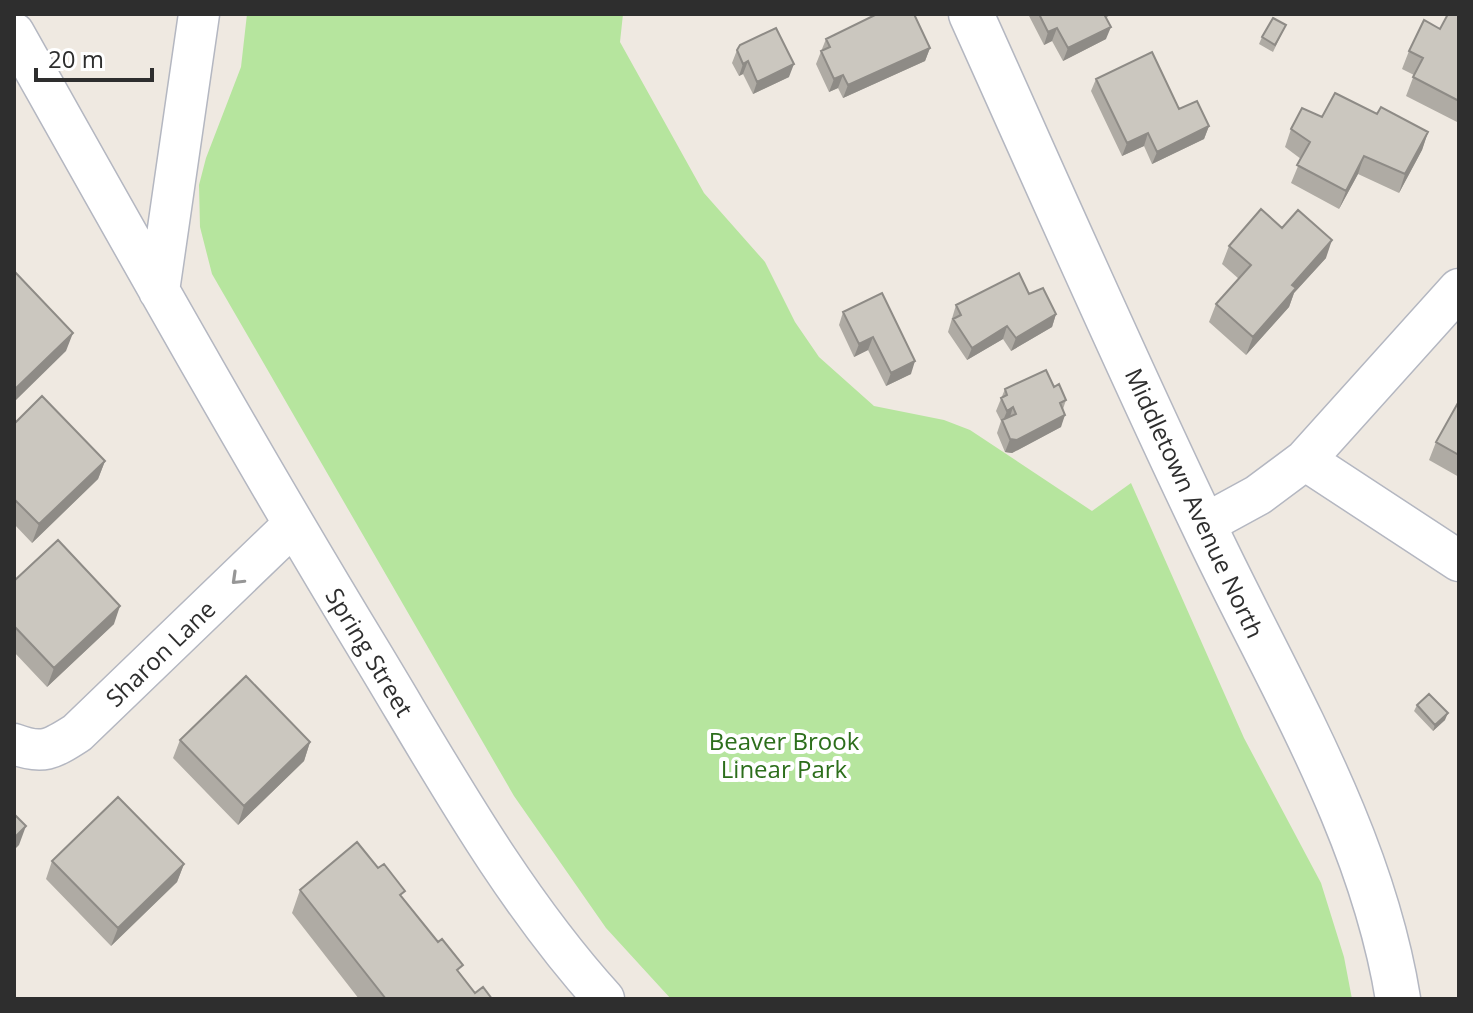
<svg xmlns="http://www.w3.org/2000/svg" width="1473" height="1013" viewBox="0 0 1473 1013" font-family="'Open Sans',sans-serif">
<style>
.green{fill:#b6e59e}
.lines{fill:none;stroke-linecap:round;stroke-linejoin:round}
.street-casing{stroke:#b4b7c1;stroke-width:43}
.secondary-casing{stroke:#b4b7c1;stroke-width:47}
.street{stroke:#fff;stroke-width:40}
.secondary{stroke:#fff;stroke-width:44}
.wall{fill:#afaba4}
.shaded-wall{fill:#8e8b86}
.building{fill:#cbc7bf;stroke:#8e8b86;stroke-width:2}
.oneway{stroke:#969696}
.labels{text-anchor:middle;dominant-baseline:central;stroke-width:8;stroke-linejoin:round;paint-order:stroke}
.street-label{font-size:24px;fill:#2e2e2e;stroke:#fff}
.park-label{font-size:24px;fill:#2c6e1b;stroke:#fff}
</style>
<rect width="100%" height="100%" fill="#efe9e1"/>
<!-- green -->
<path class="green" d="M247,14H623L620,42L704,193L765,262L795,322L819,357L874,406L944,420L970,430L1092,511L1131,483L1244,738L1321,883L1344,957L1352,999H671L606,928L514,796L212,274L200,227L199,185L206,158L241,67Z"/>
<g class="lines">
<!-- street casing -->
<g class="street-casing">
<path id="street" d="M14,33C131,241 247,449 371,653C443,772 510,895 604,999
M159,291L199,14
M1305,460L1459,561
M1203,525L1258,495L1305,460L1459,289
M14,744C43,755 52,749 77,733L293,525"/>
</g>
<!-- secondary casing -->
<g class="secondary-casing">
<path id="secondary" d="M971,14C1048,185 1123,357 1204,526C1276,679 1371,830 1398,999"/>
</g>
<!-- street -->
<use href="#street" class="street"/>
<!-- secondary -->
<use href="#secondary" class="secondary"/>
</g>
<!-- wall -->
<path class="wall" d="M1028,14H1111L1106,18V39L1063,61L1052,41L1044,45Z
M1459,14V123L1406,96L1414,75L1402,69L1409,51Z
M1286,25L1273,52L1259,44L1262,37Z
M826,39L930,48L925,61L843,98L838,88L829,92L816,64Z
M737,50L789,77L753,94L743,74L739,76L732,63Z
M1096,79L1179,109L1209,126L1204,139L1152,164L1144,146L1122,156L1091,91Z
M1377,114L1428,132L1422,150L1399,193L1358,174L1339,209L1291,183L1301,159L1285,147L1291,129L1322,117Z
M1282,228L1326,258L1294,293L1289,307L1246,355L1209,322L1216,304L1239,279L1222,264L1229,246Z
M882,293L911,374L886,386L868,350L854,357L839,325L843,312Z
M1029,294L1056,314L1052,327L1011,351L1003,339L967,360L948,332L956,305Z
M1005,389L1066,400L1063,409L1061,427L1012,453L1005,452L997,433L1001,421L996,411Z
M1459,401V477L1429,460L1436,442Z
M14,424L105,461L98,479L32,543L14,524Z
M14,581L114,624L47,687L14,652Z
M1417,705L1445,720L1433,731L1414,711Z
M180,740L310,742L304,761L238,825L173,758Z
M52,861L184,864L177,882L111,946L46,879Z
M300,890L403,898L475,993L492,999H359L292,913Z"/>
<!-- shaded-wall -->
<path class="shaded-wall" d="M1111,27L1106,39L1063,61L1068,48Z
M1057,28L1052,41L1044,45L1048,32Z
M930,48L925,61L843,98L848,85Z
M748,61L743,74L739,76L743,64Z
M794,64L789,77L753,94L757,82Z
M843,75L838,88L829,92L834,79Z
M1209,126L1204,139L1152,164L1157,152Z
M1428,132L1422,150L1399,193L1405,174Z
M1148,133L1144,146L1122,156L1127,143Z
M1364,156L1358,174L1339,209L1346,191Z
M1332,240L1326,258L1294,293L1289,307L1246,355L1253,337L1292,285Z
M1056,314L1052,327L1011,351L1016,338Z
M1007,326L1003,339L967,360L972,348Z
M73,333L66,351L14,402V390Z
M873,337L868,350L854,357L859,344Z
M915,361L911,374L886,386L891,373Z
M1013,407L1009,420L1002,423L1007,411Z
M1065,415L1061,427L1012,453L1005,452L1010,439Z
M105,461L98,479L32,543L39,524Z
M120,606L114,624L47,687L54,668Z
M1448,713L1445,720L1433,731L1435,725Z
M310,742L304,761L238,825L244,806Z
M26,826L19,845L14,850V838Z
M184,864L177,882L111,946L118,928Z"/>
<!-- building -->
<path class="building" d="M877,14H914L930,48L848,85L843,75L834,79L821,51L830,47L826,39Z
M1039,14H1104L1111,27L1068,48L1057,28L1048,32Z
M1448,14H1459V101L1413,77L1423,58L1409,51L1424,20L1440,29Z
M1273,18L1286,25L1275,45L1262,37Z
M776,28L794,64L757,82L748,61L743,64L737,50L740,45Z
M1152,52L1179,109L1197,101L1209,126L1157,152L1148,133L1127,143L1096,79Z
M1335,93L1377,114L1381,107L1428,132L1405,174L1364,156L1346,191L1297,165L1310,142L1291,129L1302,108L1322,117Z
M1261,209L1282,228L1298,210L1332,240L1292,285L1296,288L1253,337L1216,304L1251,265L1229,246Z
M14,271L73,333L14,390Z
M1019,273L1029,294L1043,288L1056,314L1016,338L1007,326L972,348L953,319L961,315L956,305Z
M882,293L915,361L891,373L873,337L859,344L843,312Z
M1046,370L1054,387L1059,384L1066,400L1060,403L1065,415L1017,440L1010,439L1002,420L1016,414L1013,407L1007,411L1001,398L1007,395L1005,389Z
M42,396L105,461L39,524L14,499V424Z
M1459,401V455L1436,442Z
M58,540L120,606L54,668L14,626V581Z
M246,676L310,742L244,806L180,740Z
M1429,694L1448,713L1435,725L1417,705Z
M118,797L184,864L118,928L52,861Z
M14,814L26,826L14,838Z
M357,842L378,868L384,864L405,891L400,895L438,942L442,939L463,965L457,970L475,993L483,987L492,999H386L300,890Z"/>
<!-- one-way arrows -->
<defs><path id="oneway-chevron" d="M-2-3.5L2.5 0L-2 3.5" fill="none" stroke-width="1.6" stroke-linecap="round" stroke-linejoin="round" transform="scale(2)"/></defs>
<use class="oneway" href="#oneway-chevron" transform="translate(237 579) rotate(136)"/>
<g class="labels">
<!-- street labels -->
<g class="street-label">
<text transform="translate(1195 503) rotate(65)">Middletown Avenue North</text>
<text transform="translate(370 652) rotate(59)">Spring Street</text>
<text transform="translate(160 653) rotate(-44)">Sharon Lane</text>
</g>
<!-- park labels -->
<g class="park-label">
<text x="784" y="740">Beaver Brook<tspan x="784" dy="28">Linear Park</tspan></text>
</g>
</g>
<!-- border -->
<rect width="1473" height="1013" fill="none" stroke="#2e2e2e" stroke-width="32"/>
<!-- scale -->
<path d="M36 68v12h116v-12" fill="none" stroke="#2e2e2e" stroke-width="4"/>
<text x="48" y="68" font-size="24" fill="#2e2e2e" stroke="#ffffff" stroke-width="6" paint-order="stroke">20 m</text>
</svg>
